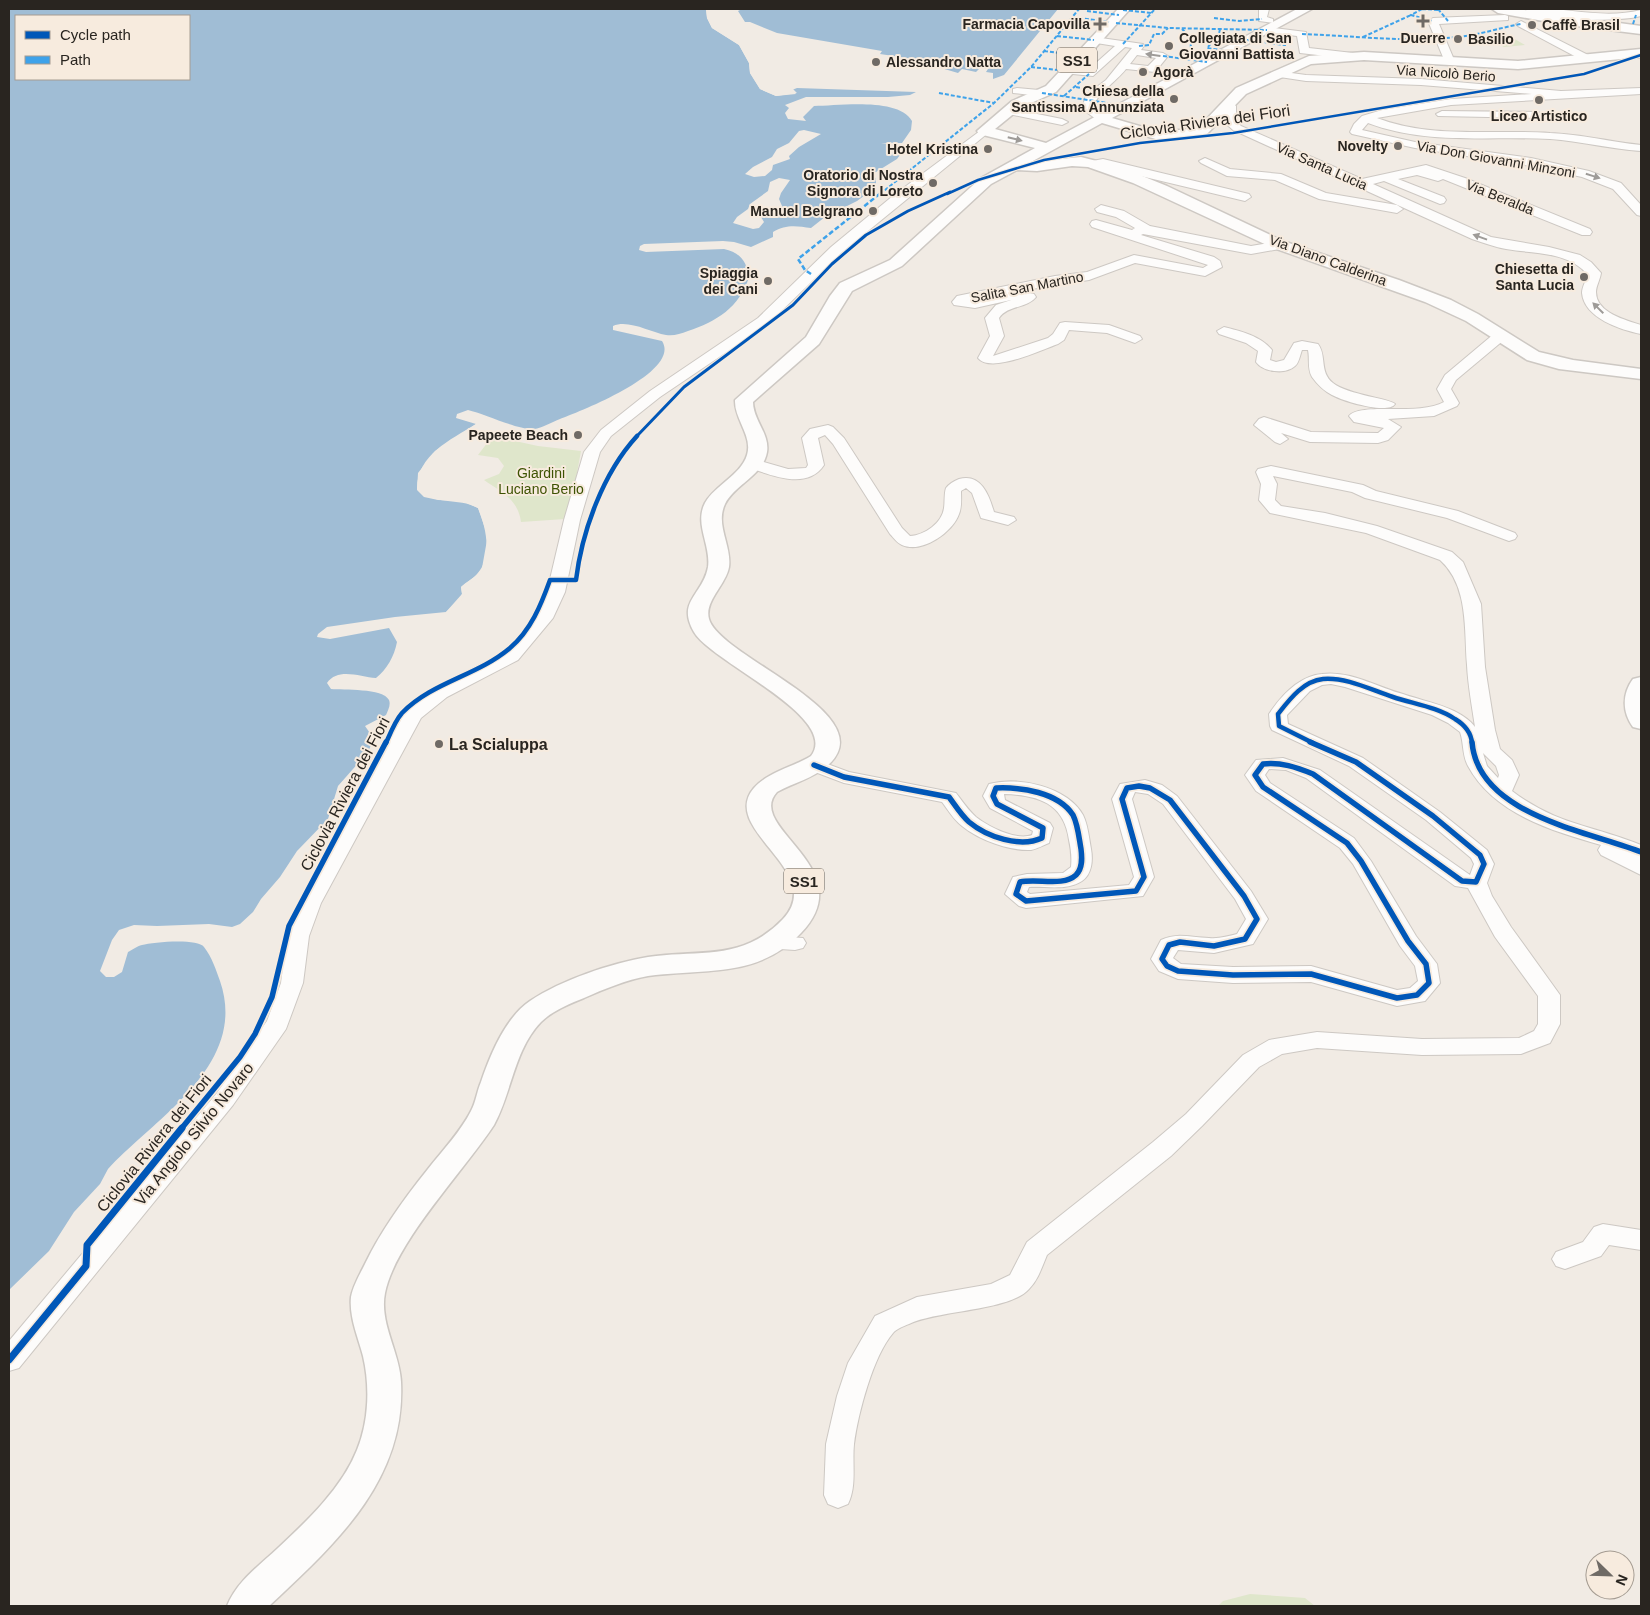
<svg xmlns="http://www.w3.org/2000/svg" width="1650" height="1615" viewBox="0 0 1650 1615" font-family="Arial,sans-serif">
<style>
.green{fill:#dfe6cb}
.water{fill:#a0bdd5;fill-rule:evenodd}
.pier{fill:#f1ebe4}
.lines{fill:none;stroke-linecap:round;stroke-linejoin:round}
.minor-casing{stroke:#cdc8c3;stroke-width:2}
.major-casing{stroke:#cdc8c3;stroke-width:3}
.minor{fill:#fdfcfb;fill-rule:evenodd}
.major{fill:#fdfcfb;fill-rule:evenodd}
.quiet-far1{stroke:#3ea2ea;stroke-width:2;stroke-dasharray:4 2;stroke-linecap:butt}
.quiet{stroke:#3ea2ea;stroke-width:2.5;stroke-dasharray:5 2.5;stroke-linecap:butt}
.cycleway-far4-casing{stroke:#f7ebde;stroke-width:4.5}
.cycleway-far3-casing{stroke:#f7ebde;stroke-width:5}
.cycleway-far2-casing{stroke:#f7ebde;stroke-width:7}
.cycleway-far1-casing{stroke:#f7ebde;stroke-width:9}
.cycleway-casing{stroke:#f7ebde;stroke-width:10}
.cycleway-far4{stroke:#0057b8;stroke-width:2.5}
.cycleway-far3{stroke:#0057b8;stroke-width:3}
.cycleway-far2{stroke:#0057b8;stroke-width:4.5}
.cycleway-far1{stroke:#0057b8;stroke-width:5.5}
.cycleway{stroke:#0057b8;stroke-width:7}
.oneway{fill:#9e9b98}
.poi-dot{fill:#6f6a65;stroke:#f7ebde;stroke-width:2}
.labels{text-anchor:middle;dominant-baseline:central;stroke-width:4;stroke-linejoin:round;paint-order:stroke}
.far-poi-label{font-size:14px;font-weight:bold;fill:#292520;stroke:#f7ebde;text-anchor:end}
.far-street-label{font-size:14px;fill:#292520;stroke:#f7ebde}
.far-park-label{font-size:14px;fill:#3e5303;stroke:#f7ebde}
.shield{fill:#f7ebde;stroke:#676059;stroke-width:1}
.shield-label{font-size:15px;font-weight:bold;fill:#292520}
.street-label{font-size:16px;fill:#292520;stroke:#f7ebde}
.poi-label{font-size:16px;font-weight:bold;fill:#292520;stroke:#f7ebde;text-anchor:start}
</style>
<rect width="100%" height="100%" fill="#f1ebe4"/>
<!-- green -->
<path class="green" d="M1506,34L1525,45L1504,47L1485,37Z
M497,437L538,446L581,451L573,495L565,519L521,522C518,499 501,492 484,480L499,474L504,466L498,458L478,455L491,438Z
M1250,1594L1305,1598L1315,1606H1218L1223,1601Z"/>
<!-- water -->
<path class="water" d="M9,9H706L707,18L712,28L739,45L749,63L750,73L760,89L776,96L796,94L792,90L797,88L916,92L910,95L888,97H806L785,105L789,108L785,113L788,119L806,121L803,117L814,106C838,106 898,97 912,121L911,130L902,143H881L903,146V151L897,159L876,172L862,173L876,178V187L857,201L839,210L820,207L818,209L830,213L811,228C797,226 786,224 773,232V237L751,247L734,242L723,241L644,244L640,246L639,250L646,252L724,249C740,252 747,262 749,277C740,307 716,322 688,331C680,334 674,336 666,335C650,332 628,319 613,326V330L662,341C682,372 579,412 560,419C552,422 542,428 534,429C518,430 485,414 468,410L457,414L456,418L476,424C450,440 417,455 417,489C433,506 458,497 478,508C486,527 493,557 477,574C473,579 466,582 461,587L462,594L459,600L446,612L395,617L327,627L318,634L317,637L330,639L389,628L397,642C394,657 387,669 376,678C360,677 338,667 327,683L331,689C343,690 383,688 389,700C391,705 388,710 386,715L365,726L372,736V743L368,752L338,786L328,819L297,851L280,877L261,899L253,912L240,924L232,927L209,924L157,926L134,925L119,930L112,940L100,971L106,977H114L122,972L128,952C132,950 137,946 142,945C153,942 198,938 204,947C212,957 216,970 220,981C249,1065 155,1118 108,1169L100,1184L74,1212L49,1251L9,1290ZM16,16H189V79H16Z
M738,9H1058L1004,75L993,79V73L986,72L988,69L980,68L976,72L962,69L958,73L907,58L880,54L882,51L777,33L750,22H745L738,11L740,10Z"/>
<!-- pier -->
<path class="pier" d="M706,9H708L709,17L714,27L741,44L751,62L752,72L762,88L776,94L790,92L791,87L797,93L776,96L760,89L750,73L749,63L739,45L712,28L707,18Z
M804,130L821,134L799,147L789,156L790,159L773,165L772,170L765,176L754,177L745,174L753,167L772,157L777,149L789,143L799,131Z
M779,178L790,180L781,193L779,199L782,206L761,217L764,222L759,228L753,229L733,223L737,217L748,209L750,204L768,191L770,182Z
M476,424L477,426L437,453L420,474L419,488L425,494L438,498L462,499L480,506L489,530L490,541L484,569L480,575L464,588L465,594L461,601L447,614L446,612L462,594L461,587L478,574L482,568L487,540L486,531L478,508L462,501L438,500L424,497L417,490L418,473L435,451Z"/>
<g class="lines">
<!-- minor casing -->
<g class="minor-casing">
<path id="minor" d="M1259,9H1269L1267,17L1273,19V23L1259,21Z
M1524,9C1564,6 1601,20 1641,10V16C1621,22 1539,22 1524,9Z
M1505,15L1508,16V20L1439,24L1455,62L1450,65L1445,62L1428,21L1433,18Z
M1521,21L1590,56L1591,58L1586,61L1582,60L1518,26L1516,24Z
M1267,27L1306,32L1309,48L1353,53L1358,56L1353,59L1300,53L1297,36L1263,32L1262,30Z
M1094,37L1143,44L1144,46L1141,50L1163,53L1168,56L1155,72L1126,69C1116,82 1096,94 1093,108L1102,116L1096,119L1082,109L1086,95L1106,80L1132,48L1125,47L1093,76L1063,73L1062,71L1067,68L1087,71L1115,46L1090,42V38ZM1137,55L1156,58L1148,66L1130,64Z
M1277,71L1306,75L1421,79L1561,91L1641,88V94L1451,105L1377,118C1431,139 1493,129 1550,133C1581,134 1611,142 1641,145V151C1610,149 1580,141 1550,139C1489,136 1426,145 1368,123L1362,130L1415,142L1531,158L1589,171L1621,183L1641,205V216L1637,215L1613,189L1582,177L1531,166L1415,148L1352,134L1350,132L1354,124L1362,116L1382,110L1451,99L1532,94L1421,85L1306,81L1273,76V72Z
M1017,88L1039,90L1044,93L1039,96L1013,93V89Z
M1229,100L1236,106V121L1241,126L1362,179L1426,165L1465,178L1590,229L1592,232L1590,235H1582L1443,179L1438,181L1417,175L1398,179L1444,197L1446,200L1444,203L1440,204L1384,181L1373,184L1491,237L1549,247L1580,255L1591,262L1601,273C1600,280 1596,286 1596,292C1596,313 1626,320 1641,325V334C1621,330 1584,318 1582,293C1582,286 1587,280 1587,274C1567,251 1534,254 1506,249C1495,247 1484,243 1472,239L1233,130L1224,122L1226,106L1224,103Z
M1008,108L1062,119L1068,122L1062,125L1004,113L1002,111Z
M1442,111L1538,112L1544,115L1538,118L1438,116L1436,114Z
M984,128L990,131L988,133L841,253L768,324L660,397L611,436L600,452L580,520L565,592L553,618L518,660L447,697L421,718L321,903L309,936L303,983L286,1029L233,1105L19,1368L9,1371V1341L217,1093L267,1021L281,983L287,936L299,903L406,711L433,689L506,652L536,616L547,592L564,520L584,452L601,430L650,391L758,318L831,247L894,195Z
M1205,158L1230,169L1281,174L1326,193L1397,205L1403,209L1397,213L1319,199L1275,180L1227,176L1201,163L1199,161Z
M1103,159L1249,194L1251,197L1245,201L1103,167L1091,168L1085,164L1087,162Z
M1101,205L1124,211L1150,226L1251,246L1280,241L1286,245L1285,248L1251,254L1143,234L1141,235L1214,257L1220,261L1222,267L1205,276L1135,263L1089,280L1019,291L1034,294L1036,297C1026,309 1008,305 999,318L1004,336L993,356L1048,338L1053,334L1060,323L1065,322L1109,325L1140,336L1142,339L1135,343L1107,333L1069,330L1064,340L1058,344C1041,350 991,374 978,358L990,336L985,318L996,305L1011,300L975,308L954,305L952,302L957,296L1055,276L1087,272L1134,255L1203,268L1208,265L1092,227L1090,224L1092,221L1096,220L1132,230L1135,228L1116,217L1097,212L1095,209Z
M1224,327C1240,331 1261,336 1272,350L1270,360L1276,362L1284,360L1294,343L1302,341L1318,344C1327,356 1319,372 1333,383C1348,395 1392,399 1395,404C1388,415 1343,401 1332,395C1324,391 1317,384 1312,377C1307,368 1310,359 1308,350H1302C1300,355 1299,363 1295,366C1285,375 1263,372 1256,362L1258,351L1246,343L1219,334L1217,331Z
M1500,332L1507,336L1505,339L1456,380L1451,389L1459,403L1457,406L1434,416L1388,419L1401,427L1388,440L1378,443L1310,442L1281,433L1288,439L1280,444L1275,442L1254,425L1259,419L1264,417L1311,432L1378,433L1384,428L1354,422L1349,416C1359,402 1420,416 1444,402L1437,389L1445,375L1495,333Z
M828,425L833,427L844,438L902,528L910,536C925,535 942,523 944,508C945,502 944,494 946,488C949,484 954,481 959,479C981,473 989,495 994,512L1014,517L1016,520L1008,525L981,518L972,493L966,488L961,491C961,498 962,507 959,514C953,532 922,554 902,545C897,543 894,538 890,534L833,444L825,435L818,438L824,465C807,491 771,475 747,467L745,464L753,459L788,469L806,468L808,465L802,438L810,429Z
M1271,466L1363,485L1376,491L1458,511L1515,533L1517,536L1515,539L1509,541L1447,518L1365,498L1352,492L1273,476L1277,484L1275,500L1281,506L1325,513L1377,526L1452,552L1463,562L1481,604L1485,667L1495,730L1500,749L1512,760L1519,775L1512,791C1557,825 1592,825 1641,845V859L1639,858L1641,859V875L1601,855L1598,850L1601,845C1552,831 1494,814 1468,766C1462,755 1464,743 1460,732L1448,723L1432,715L1345,687L1331,684L1322,685L1310,691L1287,715L1288,724L1363,758L1440,812L1487,850L1494,864L1487,883L1492,896L1511,927L1560,995V1024L1550,1043L1521,1054L1422,1055L1317,1048L1282,1054L1259,1067L1202,1126L1171,1156L1047,1255C1042,1267 1038,1280 1029,1289C1010,1311 939,1310 909,1324C904,1326 896,1329 893,1333C873,1356 858,1414 854,1444C852,1464 857,1486 848,1504L838,1508L828,1504L824,1495L826,1444L837,1396L848,1363L875,1316L917,1297L991,1284L1010,1275L1027,1242L1153,1142L1186,1114L1243,1055L1269,1040L1317,1032L1422,1039L1519,1038L1534,1031L1538,1024V996L1495,937L1468,888L1455,886L1306,778L1286,770L1269,769L1265,775L1270,783L1354,838L1371,861L1416,936L1437,964L1440,983L1425,1001L1397,1006L1311,982L1233,983L1178,979L1159,971L1151,959L1161,940C1178,932 1191,938 1209,938C1219,939 1228,936 1237,934L1246,919L1235,899L1163,804L1148,794L1135,792L1132,799L1154,877L1143,896L1026,908L1019,906L1005,894L1013,877L1027,874L1063,873L1071,867C1072,857 1071,849 1069,840C1064,803 1038,795 1004,794L1005,800L1050,823L1053,828L1049,843C1044,845 1037,849 1031,850C1009,851 979,840 962,826C954,820 948,810 942,802L844,783L807,769L804,765L807,761L814,759L849,772L956,793C962,801 969,811 976,817C989,827 1016,841 1032,835L1033,831L990,808L983,796L989,784C1019,776 1067,787 1083,815C1088,825 1089,838 1091,849C1093,860 1092,874 1082,881C1067,891 1046,886 1029,887L1027,892L1030,894L1129,885L1134,877L1112,799L1120,784L1145,780L1162,785L1177,796L1251,891L1268,919L1253,944L1214,953L1178,950L1173,958L1181,964L1233,967L1311,966L1397,990L1410,988L1418,981L1415,966L1400,946L1353,864L1340,848L1256,791L1245,775L1256,760L1283,758L1320,770L1470,875L1474,864L1471,858L1426,820L1349,766L1272,730L1270,726L1269,714C1281,696 1299,676 1322,674C1349,670 1377,687 1403,694C1420,700 1438,703 1454,711C1462,715 1470,720 1475,727C1472,706 1468,686 1467,665C1464,630 1469,586 1440,560L1366,533L1270,513L1259,500L1261,484L1256,472L1258,469ZM1483,753L1496,766L1499,775L1498,778L1487,766Z
M773,936L803,938L806,943L803,948L795,950L765,948L762,943L765,938Z
M1603,1224L1641,1230V1250L1609,1245L1601,1256L1565,1269L1556,1266L1552,1259L1556,1252L1583,1242L1594,1227Z"/>
</g>
<!-- major casing -->
<g class="major-casing">
<path id="major" d="M1118,9H1130L1056,92L1022,107L995,129L1046,143L1297,9H1312L1112,118L1160,132L1198,128L1236,88L1309,56L1364,52L1518,61L1641,49V57L1518,69L1364,60L1311,64L1246,94L1206,135L1159,140L1102,123L1031,162L1081,157L1120,167L1167,186L1283,241L1399,280L1451,300L1478,314L1539,352L1573,360L1641,369V379L1559,369L1527,360L1466,321L1425,302L1271,247L1133,183L1088,167L1072,166L1037,171L1017,170L991,184L902,266L852,291L819,344L753,402C753,420 770,434 767,452C763,476 735,484 725,504C715,525 732,546 729,567C726,585 704,601 709,619C720,658 887,714 827,766C814,778 793,783 777,792C744,828 863,868 801,933C757,979 705,968 648,976C626,980 604,989 584,998C569,1004 552,1011 541,1022C514,1050 512,1092 494,1125C464,1171 395,1242 385,1293C379,1323 400,1353 401,1382C406,1481 335,1544 269,1606H227C237,1581 259,1566 278,1548C307,1521 342,1488 357,1450C369,1421 370,1386 363,1356C358,1337 349,1317 351,1297C353,1286 360,1274 365,1264C382,1229 404,1199 428,1169C443,1150 461,1131 471,1111C476,1102 477,1091 481,1082C490,1055 506,1017 530,1001C561,980 612,963 648,957C700,949 742,962 783,919C828,871 718,830 754,788C768,772 793,767 811,756C841,717 711,662 694,632C676,601 703,595 708,567C711,545 694,524 705,503C715,485 741,475 747,455C753,436 734,419 735,400L806,337L830,296L840,283L890,260L981,178L1035,148L979,134L977,131L1012,101L1046,86Z
M1492,9H1517L1641,26V34L1560,24L1498,13Z
M1641,677V729L1633,727C1622,712 1622,694 1633,679Z"/>
</g>
<!-- minor -->
<use href="#minor" class="minor"/>
<!-- major -->
<use href="#major" class="major"/>
<!-- quiet-far1 -->
<path class="quiet-far1" d="M1422,9L1411,15L1433,21
M1422,9L1439,10
M1438,9L1448,21
M1123,10L1152,13
M1087,11L1119,15
M1073,17L1109,22
M1214,18L1239,21L1262,19
M1116,23L1168,28L1267,30
M1633,24L1636,15
M1182,29C1193,40 1193,46 1186,59
M1220,29L1219,34L1207,48L1227,51
M1302,34C1358,36 1417,44 1472,35C1488,32 1504,27 1521,24
M1057,36L1094,40
M1363,37L1411,15
M1247,40L1285,45V38L1267,36
M1123,44L1155,9
M1139,46L1149,45L1154,34H1162L1168,28
M1044,51L1081,56
M1163,56L1207,62
M1031,67L1067,71
M1076,87L1099,91
M939,93L994,103
M1042,93L1114,104
M1064,96L1089,74
M880,194L994,103L1031,67L1079,9"/>
<!-- quiet -->
<path class="quiet" d="M811,274L805,270L798,259L882,192"/>
<!-- cycleway-far4 casing -->
<g class="cycleway-far4-casing">
<path id="cycleway-far4" d="M947,194L978,180L1044,160L1140,143L1233,133L1584,74L1641,55"/>
</g>
<!-- cycleway-far3 casing -->
<g class="cycleway-far3-casing">
<path id="cycleway-far3" d="M636,437L684,387L793,305L832,264L866,235L908,211L950,192"/>
</g>
<!-- cycleway-far2 casing -->
<g class="cycleway-far2-casing">
<path id="cycleway-far2" d="M386,743C390,734 395,721 402,713C432,682 477,676 510,648C531,630 541,605 550,580H576C582,531 603,473 637,436
M1313,743L1279,726L1278,714C1289,700 1303,681 1323,679C1347,677 1371,690 1393,697C1414,704 1437,707 1455,719C1465,725 1471,732 1472,743"/>
</g>
<!-- cycleway-far1 casing -->
<g class="cycleway-far1-casing">
<path id="cycleway-far1" d="M1472,742C1478,815 1588,831 1641,852
M814,765L844,777L949,797C955,805 961,815 969,822C987,837 1020,848 1042,838L1043,828L997,804L993,796L996,788C1021,787 1058,792 1073,815C1078,825 1079,838 1081,849C1082,857 1083,868 1076,875C1063,887 1037,878 1020,882L1016,894L1026,901L1136,891L1144,877L1122,799L1127,788L1139,786L1150,788L1170,800L1244,896L1257,919L1245,939L1214,946L1180,942L1169,945L1162,959L1167,966L1178,971L1233,975L1311,974L1397,998L1417,995L1429,983L1426,964L1408,941L1361,861L1347,843L1263,787L1255,775L1263,764C1281,762 1296,767 1313,774L1462,881L1476,882L1484,864L1480,855L1433,816L1356,762L1310,742
M181,1129L240,1057L255,1034L272,997L289,926L386,742"/>
</g>
<!-- cycleway casing -->
<g class="cycleway-casing">
<path id="cycleway" d="M9,1360L86,1266L87,1245L182,1128"/>
</g>
<!-- cycleway-far4 -->
<use href="#cycleway-far4" class="cycleway-far4"/>
<!-- cycleway-far3 -->
<use href="#cycleway-far3" class="cycleway-far3"/>
<!-- cycleway-far2 -->
<use href="#cycleway-far2" class="cycleway-far2"/>
<!-- cycleway-far1 -->
<use href="#cycleway-far1" class="cycleway-far1"/>
<!-- cycleway -->
<use href="#cycleway" class="cycleway"/>
</g>
<!-- one-way arrows -->
<defs><path id="oneway-solid" d="M-6-.8H1V-3.2L6.5 0L1 3.2V.8H-6Z" transform="scale(1.25)"/></defs>
<g class="oneway">
<use href="#oneway-solid" transform="translate(1153 55) rotate(-172)"/>
<use href="#oneway-solid" transform="translate(1015 139) rotate(14)"/>
<use href="#oneway-solid" transform="translate(1593 176) rotate(17)"/>
<use href="#oneway-solid" transform="translate(1480 237) rotate(-160)"/>
<use href="#oneway-solid" transform="translate(1598 308) rotate(-135)"/>
</g>
<!-- markers -->
<g class="poi-dot">
<path d="M1420.5 13.5h5v5h5v5h-5v5h-5v-5h-5v-5h5z"/>
<path d="M1097.5 16.5h5v5h5v5h-5v5h-5v-5h-5v-5h5z"/>
<circle cx="1532" cy="25" r="5"/>
<circle cx="1458" cy="39" r="5"/>
<circle cx="1169" cy="46" r="5"/>
<circle cx="876" cy="62" r="5"/>
<circle cx="1143" cy="72" r="5"/>
<circle cx="1174" cy="99" r="5"/>
<circle cx="1539" cy="100" r="5"/>
<circle cx="1398" cy="146" r="5"/>
<circle cx="988" cy="149" r="5"/>
<circle cx="933" cy="183" r="5"/>
<circle cx="873" cy="211" r="5"/>
<circle cx="1584" cy="277" r="5"/>
<circle cx="768" cy="281" r="5"/>
<circle cx="578" cy="435" r="5"/>
<circle cx="439" cy="744" r="5"/>
</g>
<g class="labels">
<!-- far-poi labels -->
<g class="far-poi-label">
<text x="1090" y="24">Farmacia Capovilla</text>
<text x="1542" y="25" text-anchor="start">Caffè Brasil</text>
<text x="1179" y="38" text-anchor="start">Collegiata di San<tspan x="1179" dy="16">Giovanni Battista</tspan></text>
<text x="1423" y="38" text-anchor="middle">Duerre</text>
<text x="1468" y="39" text-anchor="start">Basilio</text>
<text x="886" y="62" text-anchor="start">Alessandro Natta</text>
<text x="1153" y="72" text-anchor="start">Agorà</text>
<text x="1164" y="91">Chiesa della<tspan x="1164" dy="16">Santissima Annunziata</tspan></text>
<text x="1539" y="116" text-anchor="middle">Liceo Artistico</text>
<text x="1388" y="146">Novelty</text>
<text x="978" y="149">Hotel Kristina</text>
<text x="923" y="175">Oratorio di Nostra<tspan x="923" dy="16">Signora di Loreto</tspan></text>
<text x="863" y="211">Manuel Belgrano</text>
<text x="1574" y="269">Chiesetta di<tspan x="1574" dy="16">Santa Lucia</tspan></text>
<text x="758" y="273">Spiaggia<tspan x="758" dy="16">dei Cani</tspan></text>
<text x="568" y="435">Papeete Beach</text>
</g>
<!-- far-street labels -->
<g class="far-street-label">
<text transform="translate(1446 73) rotate(4)">Via Nicolò Berio</text>
<text transform="translate(1496 159) rotate(10)">Via Don Giovanni Minzoni</text>
<text transform="translate(1322 166) rotate(24)">Via Santa Lucia</text>
<text transform="translate(1500 197) rotate(22)">Via Beralda</text>
<text transform="translate(1328 260) rotate(20)">Via Diano Calderina</text>
<text transform="translate(1027 287) rotate(-11)">Salita San Martino</text>
</g>
<!-- far-park labels -->
<g class="far-park-label">
<text x="541" y="473">Giardini<tspan x="541" dy="16">Luciano Berio</tspan></text>
</g>
<!-- shield labels -->
<g class="shield">
<rect x="1057" y="47.5" width="40" height="25" rx="4"/>
<rect x="784" y="868.5" width="40" height="25" rx="4"/>
</g>
<g class="shield-label">
<text x="1077" y="60">SS1</text>
<text x="804" y="881">SS1</text>
</g>
<!-- street labels -->
<g class="street-label">
<text transform="translate(1205 122) rotate(-8)">Ciclovia Riviera dei Fiori</text>
<text transform="translate(345 794) rotate(-62)">Ciclovia Riviera dei Fiori</text>
<text transform="translate(194 1134) rotate(-51)">Via Angiolo Silvio Novaro</text>
<text transform="translate(154 1143) rotate(-51)">Ciclovia Riviera dei Fiori</text>
</g>
<!-- poi labels -->
<g class="poi-label">
<text x="449" y="744">La Scialuppa</text>
</g>
</g>
<!-- border -->
<rect width="1650" height="1615" fill="none" stroke="#292520" stroke-width="20"/>
<!-- legend -->
<rect x="15" y="15" width="175" height="65" fill="#f7ebde" stroke="#a59c92"/>
<rect x="25" y="31" width="25" height="8" fill="#0057b8" stroke="#a59c92"/>
<text x="60" y="40" font-size="15" fill="#292520">Cycle path</text>
<rect x="25" y="56" width="25" height="8" fill="#3ea2ea" stroke="#a59c92"/>
<text x="60" y="65" font-size="15" fill="#292520">Path</text>
<!-- north arrow -->
<g transform="translate(1610 1575) rotate(113)"><circle r="24" fill="#f7ebde" stroke="#a59c92"/>
<path d="M0-4L9 19L0 12L-9 19Z" fill="#6f6a65"/>
<text y="-8" font-size="14" font-weight="bold" text-anchor="middle" fill="#292520">N</text>
</g>
</svg>
